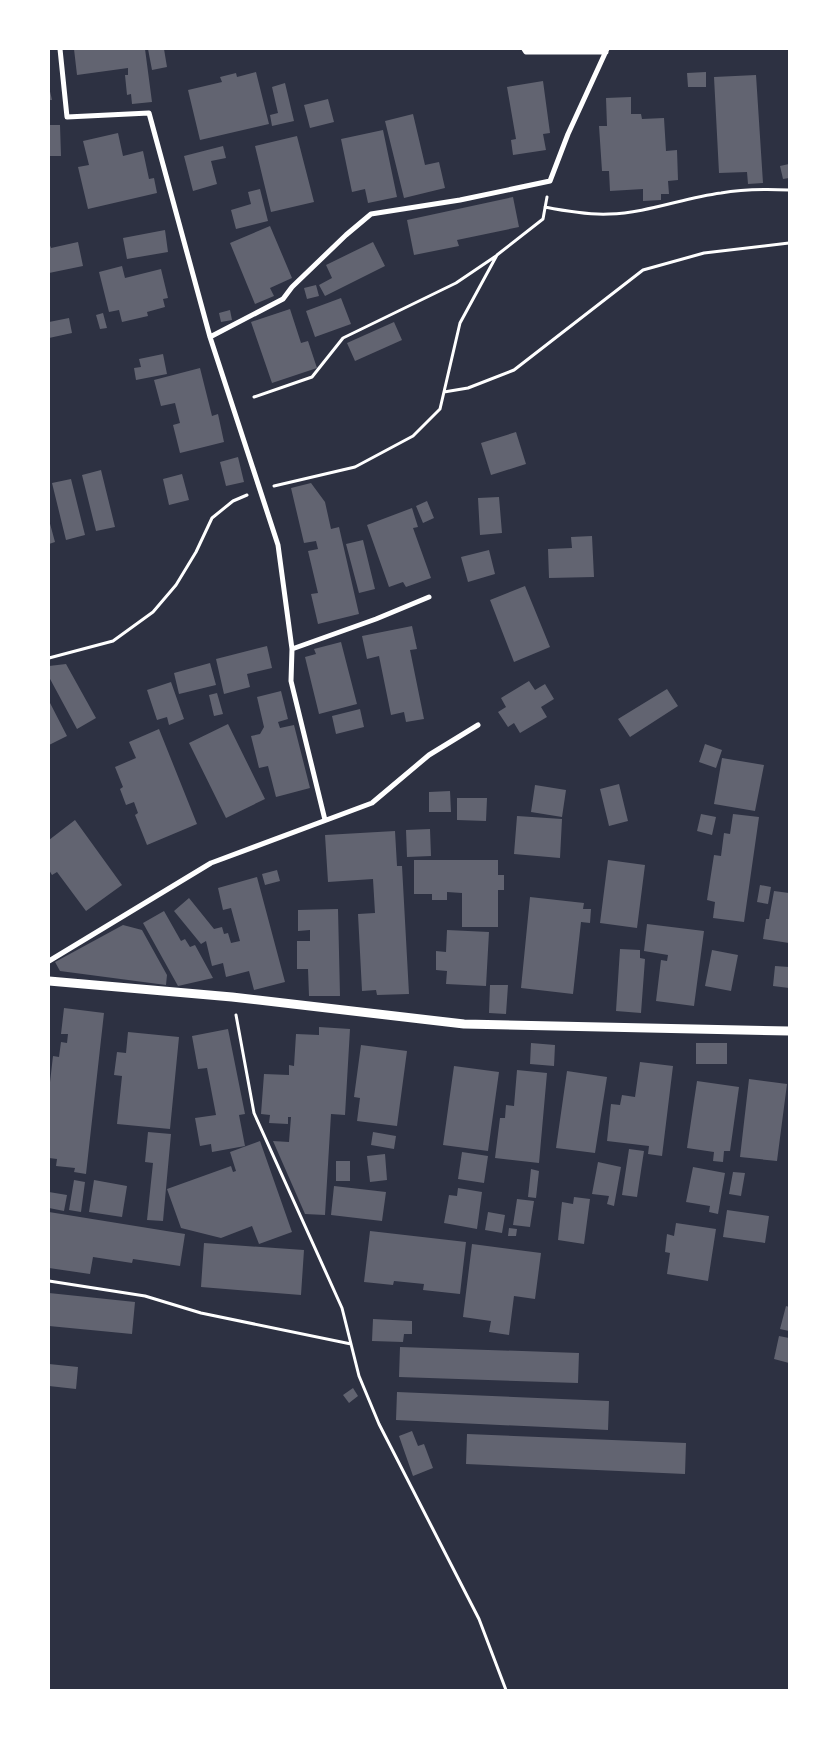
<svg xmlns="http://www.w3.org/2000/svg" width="838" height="1739" viewBox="0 0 838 1739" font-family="'PT Sans Narrow',sans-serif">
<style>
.building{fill:#626471}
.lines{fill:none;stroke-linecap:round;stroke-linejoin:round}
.path{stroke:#fff;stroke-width:3}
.minor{stroke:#fff;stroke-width:5}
.tertiary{stroke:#fff;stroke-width:9}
</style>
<rect width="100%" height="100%" fill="#2d3142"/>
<!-- building -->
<path class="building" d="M74,49H145L152,102L132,104L131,94L127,95L125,75H128V68L77,75Z
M148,49H164L167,67L152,70Z
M256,72L269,124L200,140L188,90L222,82L220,77L236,73L237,77Z
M706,72V87H688L687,73Z
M756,75L763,183L748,184L747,172L719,173L714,77Z
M543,81L550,133L543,134L546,150L513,155L511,140L516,139L507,87Z
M285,83L294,121L272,126L270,115L278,113L272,87Z
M49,87L52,100H49Z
M631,97V114H641L642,119L664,118L666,151L677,150L678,180L668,181L669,194H661V200L643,201V189L610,191L609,171H602L599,126H607L606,98Z
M328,99L334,122L310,128L304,105Z
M413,114L425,165L439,162L445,188L404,198L385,121Z
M49,125H60L61,156H49Z
M383,130L397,197L368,203L365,189L352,192L341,139Z
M118,133L123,156L143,151L149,179L154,178L157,193L88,209L78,167L89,165L83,141Z
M297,136L314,202L271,212L255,146Z
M223,146L226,158L211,161L217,184L193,191L184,156Z
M789,164V178L783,179L780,166Z
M260,189L268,221L236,229L231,210L251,204L248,192Z
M513,197L519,227L457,240L459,246L414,255L407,220Z
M270,226L292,278L270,288L274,296L255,304L230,243Z
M165,230L168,252L127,259L123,238Z
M78,242L83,266L49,273V243L51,248Z
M373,242L385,266L325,296L319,285L332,278L326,265Z
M122,266L125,278L161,269L168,298L163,299L165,307L147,312L148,316L122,322L119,310L109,312L99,272Z
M316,285L319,296L307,299L304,288Z
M341,298L351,324L315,337L306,311Z
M290,309L301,343L308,341L317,368L272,383L251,322Z
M230,310L232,320L221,322L219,313Z
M103,313L107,328L100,329L96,315Z
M69,318L72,333L49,338V322Z
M394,322L402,340L355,361L347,343Z
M163,354L167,374L136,380L134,368L141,367L139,359Z
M200,368L212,416L218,414L224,442L180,453L173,425L180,423L175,403L161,406L154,380Z
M516,432L526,464L491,475L481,443Z
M238,457L244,482L226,486L220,462Z
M101,470L115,527L96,531L82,475Z
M182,474L189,500L169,505L163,479Z
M71,479L85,535L66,540L52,483Z
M311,483L325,502L331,529L339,527L359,614L318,624L311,594L318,593L308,551L318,549L316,541L304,543L291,488Z
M499,497L502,533L480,535L478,498Z
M427,501L434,518L423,523L416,506Z
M412,508L418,527L413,528L431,578L406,587L403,582L389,587L367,525Z
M49,520L55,542L49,544Z
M592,536L594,577L549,578L548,549L572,548L571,537Z
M363,540L375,589L359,593L346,544Z
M489,550L495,574L468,582L461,557Z
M525,586L550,647L514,662L490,600Z
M412,626L417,649L410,650L424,719L406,722L404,712L391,715L379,656L367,659L362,636Z
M341,642L357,704L319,714L305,657L316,654L314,649Z
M267,646L272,668L247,674L250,687L224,694L216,659Z
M210,663L216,685L179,694L174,673Z
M66,664L96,718L77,729L49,677V666Z
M529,681L535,690L545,684L554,699L541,707L547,717L520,733L514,723L508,727L498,712L506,707L501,698Z
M171,682L184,719L169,725L167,717L157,720L147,690Z
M667,689L678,706L630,737L618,719Z
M281,691L288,719L278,722L280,728L294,725L310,788L276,797L268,766L259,768L251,736L260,734L264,727L257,697Z
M217,693L223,714L214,716L209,695Z
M49,701L67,736L49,745Z
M360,709L364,727L336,734L332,716Z
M228,724L265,799L226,818L189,743Z
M159,729L197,824L147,845L135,815L138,813L134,802L126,805L120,789L123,787L115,767L136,758L129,742Z
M705,744L722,750L716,768L699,762Z
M722,758L764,765L755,811L714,804Z
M619,784L628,821L609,826L600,789Z
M535,785L566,790L562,817L531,812Z
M450,791L451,812H429V792Z
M457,798H487L486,821L457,820Z
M701,814L716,817L712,835L697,831Z
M733,814L759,817L744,922L713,918L715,902L707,900L714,855L721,856L724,833L730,834Z
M517,816L562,819L560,858L514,854Z
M75,820L122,885L86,911L57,872L52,875L49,870V840Z
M430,829L431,856L407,857L406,830Z
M395,831L397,866H402L409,994L377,995L376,990L362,991L358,914L375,913L373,879L328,882L325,835Z
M414,860H498V875H504V890H498V927H462V893L447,892V900H432V894H414Z
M608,860L645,865L637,928L600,923Z
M277,870L280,881L265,885L262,874Z
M257,877L285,982L254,990L249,971L226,977L223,963L212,966L206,941L201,944L174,911L189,898L214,929L222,927L224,934L228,933L231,943L240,941L231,908L223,910L218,888Z
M760,885L771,887L768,904L757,902Z
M774,891L789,893V943L763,939L766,919H769Z
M530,897L584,903L583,909H591L590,923L581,922L573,994L521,988Z
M338,909L340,996H309L308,969H297V941H310V930L298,931V910Z
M164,911L181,941L185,939L190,947L195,945L213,978L178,986L143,923Z
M647,924L704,931L694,1006L656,1001L661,960L667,961L668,955L644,951Z
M123,925L142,930L167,975L166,985L60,971L55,962Z
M447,930L489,932L486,986L446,984L447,971L436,970V951L446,952Z
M620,949L640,950V958L645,959L641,1013L616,1011Z
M712,950L738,955L731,991L705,986Z
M775,966L789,967V988L773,986Z
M490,985H508L506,1014L489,1013Z
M64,1008L104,1013L86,1174L74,1172L75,1168L56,1166L57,1159L49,1158V1091L53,1056L59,1057L61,1042L67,1043L68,1034H61Z
M319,1027L350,1029L345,1115L331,1114L325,1215L305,1214L273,1141L289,1142L291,1117H288V1124L269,1123L270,1115L261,1114L264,1074L289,1075V1065L294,1066L296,1034L319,1035Z
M228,1029L245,1114L239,1115L245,1146L212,1152L211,1144L200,1146L195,1118L216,1115L207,1068L198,1069L192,1036Z
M128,1032L179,1037L170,1129L117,1124L122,1076L114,1075L117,1052L126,1053Z
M531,1043L555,1045L554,1066L530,1064Z
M696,1043H727V1064H696Z
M361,1045L407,1051L397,1126L357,1121L360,1098L354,1097Z
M640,1062L673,1066L662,1156L648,1154L649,1146L607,1141L611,1104L620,1105L622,1095L635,1097Z
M454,1066L499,1072L488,1151L443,1145Z
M517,1070L547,1073L539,1163L495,1158L500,1118H505L506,1105L514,1106Z
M567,1071L607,1077L595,1153L556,1148Z
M749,1079L787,1084L777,1161L740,1157Z
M697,1081L739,1087L730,1151H724L723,1162L713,1161L714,1152L687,1148Z
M148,1132L171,1134L163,1221L147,1220L153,1163L145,1162Z
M373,1132L396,1136L394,1149L371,1145Z
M260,1141L292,1232L259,1244L252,1226L221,1238L181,1228L167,1189L231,1166L233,1172L236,1171L230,1152Z
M629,1149L644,1151L637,1197L622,1195Z
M462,1152L488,1156L484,1183L458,1179Z
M385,1154L387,1180L370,1182L367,1156Z
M336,1161H350V1181H336Z
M598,1162L621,1167L614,1206L607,1204L609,1196L592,1194Z
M693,1167L725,1173L718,1214L709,1212L710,1206L686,1202Z
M531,1169L539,1171L536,1198L528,1197Z
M733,1172L745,1173L741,1196L729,1194Z
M74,1180L85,1182L81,1212L69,1210Z
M94,1180L127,1186L122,1217L89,1212Z
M334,1186L386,1192L382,1221L331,1215Z
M458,1188L482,1192L477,1229L444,1223L449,1195L457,1196Z
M49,1192L67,1195L64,1211L49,1208Z
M574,1197L590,1199L584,1244L558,1240L562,1202L573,1204Z
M517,1199L534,1201L530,1227L513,1225Z
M727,1210L769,1216L765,1243L723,1237Z
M49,1212L185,1234L180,1266L133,1259L132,1263L93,1257L90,1274L49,1268Z
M488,1212L505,1215L502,1233L485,1230Z
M676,1223L716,1229L708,1281L667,1274L670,1253L665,1252L667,1234L674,1236Z
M509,1228L517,1229L516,1236H508Z
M370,1231L466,1242L460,1294L423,1290L424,1284L394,1281L393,1285L364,1282Z
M204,1243L304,1250L301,1295L201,1287Z
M472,1244L541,1253L535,1299L514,1296L509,1335L489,1332L491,1321L463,1317Z
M49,1293L135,1302L132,1334L49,1326Z
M786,1306L789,1307V1331L780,1329Z
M373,1319L412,1321V1334H404L403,1342L372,1341Z
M779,1336L789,1338V1363L774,1359Z
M400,1347L579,1353L578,1383L399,1377Z
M49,1364L78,1367L76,1389L49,1386Z
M353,1388L358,1396L349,1403L343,1395Z
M397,1392L609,1401L608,1430L396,1420Z
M412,1431L418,1446L424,1444L433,1468L413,1476L399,1436Z
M467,1434L686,1443L685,1474L466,1464Z"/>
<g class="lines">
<!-- path -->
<path class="path" d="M545,207C565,211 587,215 609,214C647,213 683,198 721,193C743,189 767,189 789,190
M444,392L468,388L514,370L643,270L704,253L789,243
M254,397L312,377L343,338L456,283L496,256
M274,486L355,467L413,436L440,409L460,323L497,255L543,219L547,197
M49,658L113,641L153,612L176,585L196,552L212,518L233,501L247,495
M236,1015L254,1113L342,1308L359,1376L379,1424L479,1619L506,1690
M49,1281L145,1296L201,1313L351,1344"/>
<!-- minor -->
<path class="minor" d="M60,49L67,117L149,113L210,337L278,545L292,649L291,681L325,820
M524,49L526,52H606
M210,337L283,299L292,287L346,235L371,214L460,200L550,181L568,134L607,49
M292,649L376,619L429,597
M49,961L211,863L372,803L429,755L478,725"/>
<!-- tertiary -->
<path class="tertiary" d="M49,981L232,997L464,1024L789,1031"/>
</g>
<!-- border -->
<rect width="838" height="1739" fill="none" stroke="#ffffff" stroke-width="100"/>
</svg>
